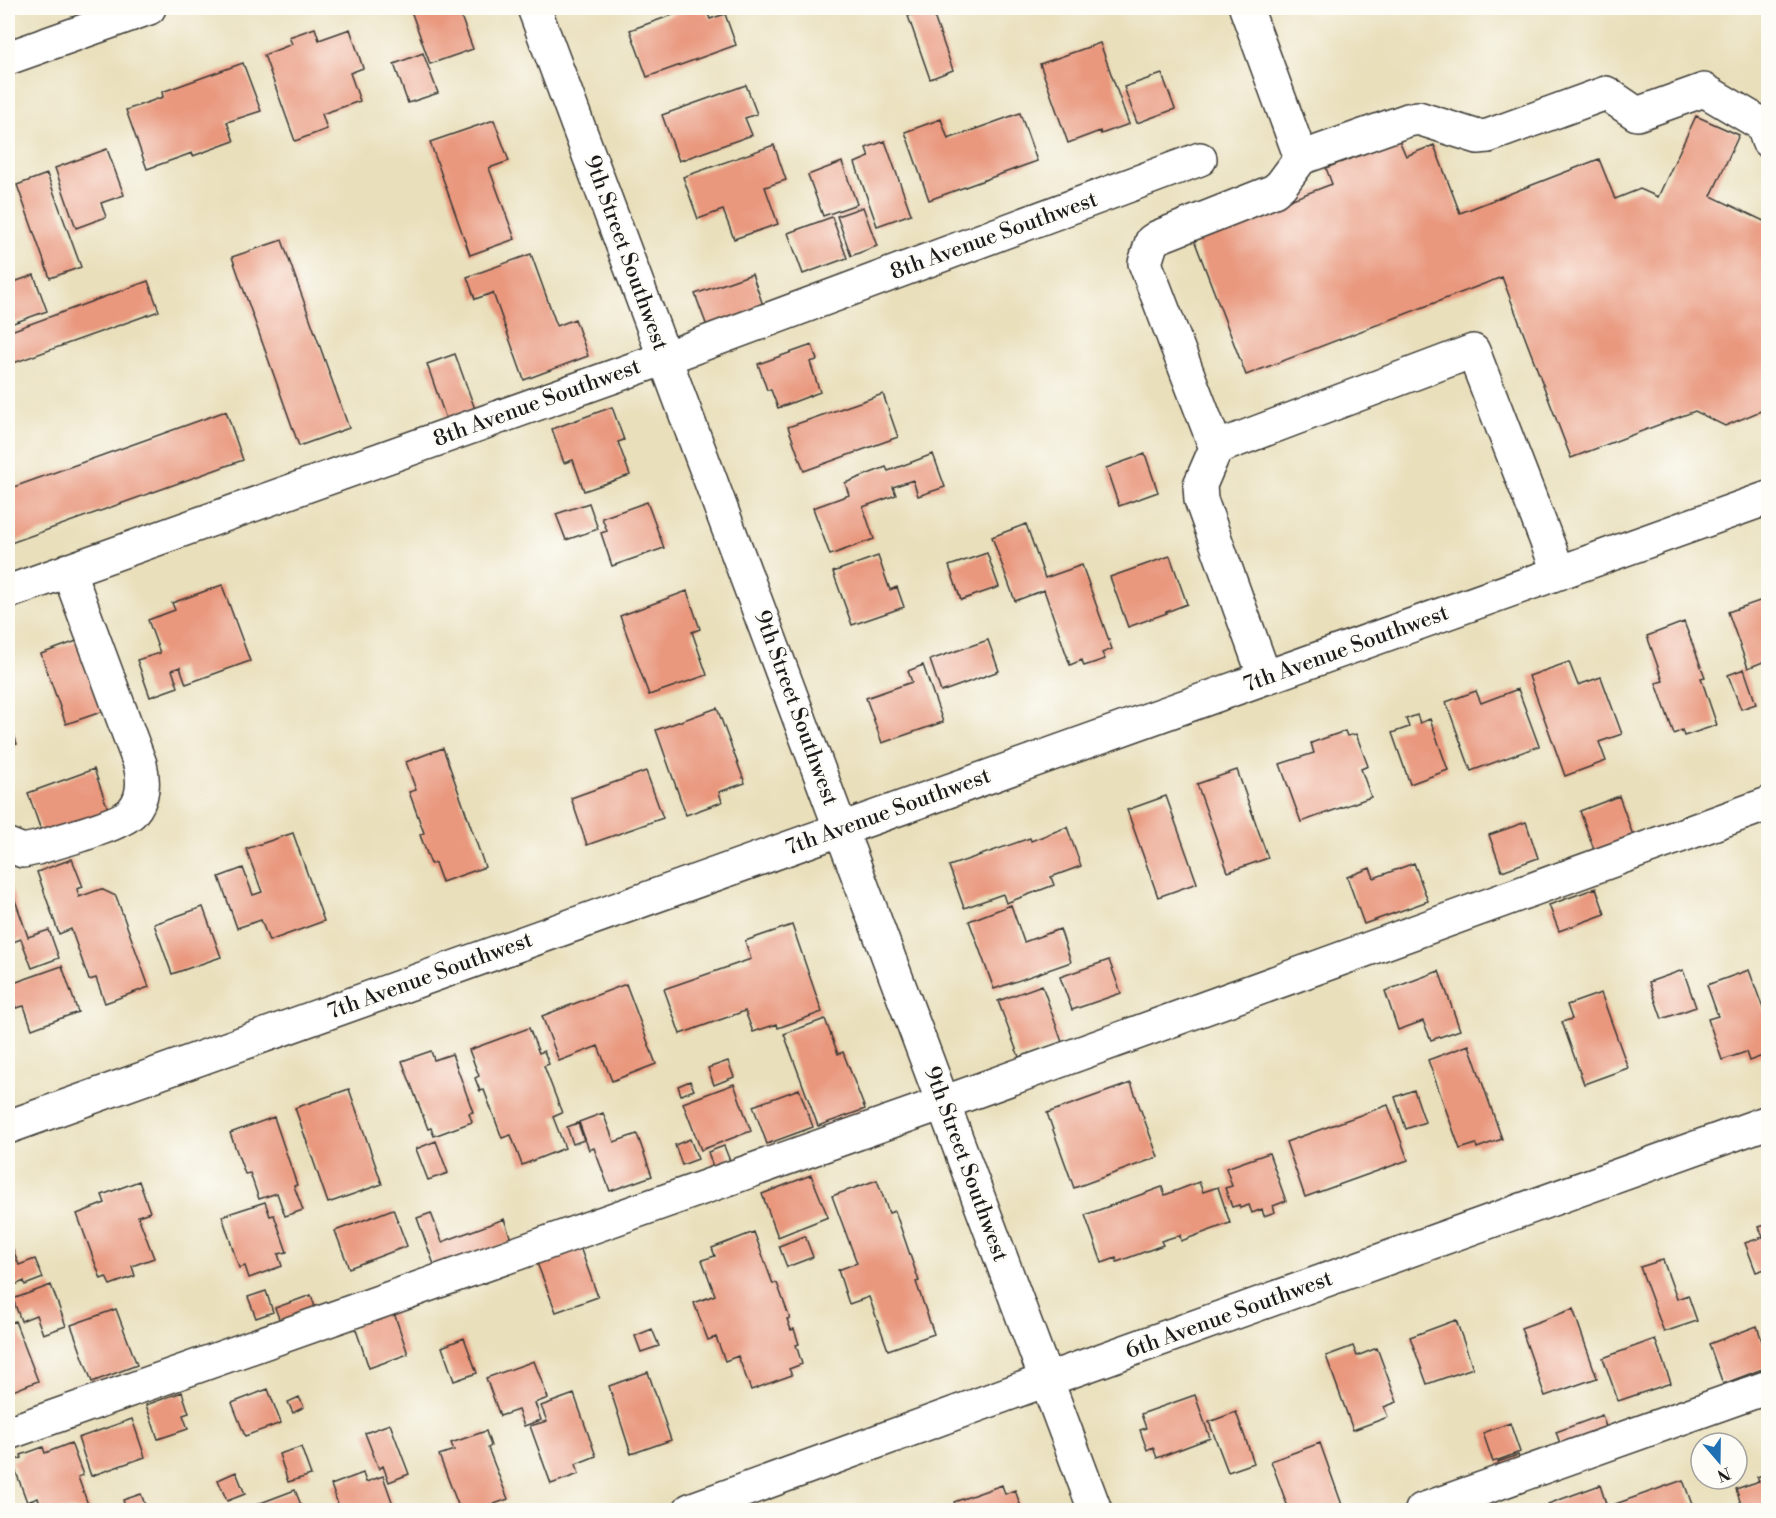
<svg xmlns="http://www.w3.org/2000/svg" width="1776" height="1518" viewBox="0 0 1776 1518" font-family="'Libre Bodoni',serif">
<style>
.building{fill:#e9987e}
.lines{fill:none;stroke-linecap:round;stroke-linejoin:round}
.minor-casing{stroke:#3b3934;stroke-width:36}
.minor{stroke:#fff;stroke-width:33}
.labels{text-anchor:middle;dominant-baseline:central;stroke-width:5;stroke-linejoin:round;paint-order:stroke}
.street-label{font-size:22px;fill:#1c1c1c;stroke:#fdfcf7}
</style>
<rect width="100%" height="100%" fill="#fdfcf7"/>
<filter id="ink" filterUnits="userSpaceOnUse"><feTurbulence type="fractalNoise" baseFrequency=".0167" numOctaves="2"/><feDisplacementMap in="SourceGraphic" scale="12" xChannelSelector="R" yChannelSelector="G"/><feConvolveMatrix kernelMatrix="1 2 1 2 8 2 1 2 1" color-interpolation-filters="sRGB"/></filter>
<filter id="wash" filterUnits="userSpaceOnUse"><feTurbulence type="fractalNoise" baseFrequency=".008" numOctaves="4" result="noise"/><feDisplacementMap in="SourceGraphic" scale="24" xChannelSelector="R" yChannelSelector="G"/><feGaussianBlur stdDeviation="1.35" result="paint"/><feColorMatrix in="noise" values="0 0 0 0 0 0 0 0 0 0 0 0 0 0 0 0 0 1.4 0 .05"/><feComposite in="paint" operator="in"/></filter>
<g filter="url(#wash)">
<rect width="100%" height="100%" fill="#e9dfbb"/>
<g id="blocks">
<!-- building -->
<path class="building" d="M410,8H458L473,49L430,64Z
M692,8H706L710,19L725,14L736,45L647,77L630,30Z
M931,8L953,70L930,79L908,16Z
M315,28L319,40L350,29L363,68L350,73L360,101L322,114L327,129L295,141L264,55L292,44L289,37Z
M1100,43L1129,124L1101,134L1100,131L1068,143L1040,64Z
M423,53L438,93L408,103L394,64Z
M243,63L261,111L227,122L234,141L193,156L192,153L147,169L126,110L163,97L162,92Z
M1162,74L1175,109L1137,123L1124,87Z
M746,85L757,114L745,118L752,135L679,161L662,115Z
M1020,113L1037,161L929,200L905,132L941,119L948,139Z
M1696,116L1739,135L1711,196L1768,223V408L1725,426L1695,411L1571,458L1502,277L1246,375L1193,237L1332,184L1326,168L1399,140L1406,156L1434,145L1460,213L1599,159L1615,199L1640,189L1658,197Z
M494,120L509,161L489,168L515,239L470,255L430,142Z
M885,141L911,214L877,226L855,163L869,157L866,148Z
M774,145L786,180L765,187L778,224L734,239L723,210L698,219L683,177Z
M107,149L124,195L101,203L106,217L76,228L55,168Z
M842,162L857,204L823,216L808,175Z
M47,174L81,267L50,278L17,185Z
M863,207L877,246L851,256L837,216Z
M832,217L847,258L803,274L788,233Z
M282,240L349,428L299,446L232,257Z
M531,254L557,326L575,319L588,356L524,380L493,293L475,299L467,277Z
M752,274L764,308L708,329L695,294Z
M34,275L47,311L8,325V284Z
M148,281L159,311L8,365V332Z
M812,345L817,360L810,362L820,392L778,408L771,390H767L758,364Z
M455,354L475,409L446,419L427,364Z
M883,394L898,437L804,471L788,427Z
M612,407L624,440L618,442L630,475L584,491L573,460L564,463L552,429Z
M226,411L243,460L8,544V489Z
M933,454L945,487L918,496L913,480L893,487L896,495L863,507L874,539L830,555L813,508L849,495L845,483L886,467L888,471Z
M1145,454L1158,492L1119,506L1106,468Z
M647,502L664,548L612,566L601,533L607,531L602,518Z
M589,503L598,529L566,540L556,514Z
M1026,524L1045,578L1082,565L1112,649L1102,653L1105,659L1084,666L1082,660L1070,665L1044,590L1015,601L992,537Z
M987,553L999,587L961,600L949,566Z
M878,556L890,590L897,587L904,607L852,625L833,572Z
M1170,556L1187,604L1166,612L1167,613L1128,627L1110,577Z
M222,585L250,661L186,684L180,667L172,670L178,687L150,697L137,660L160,653L148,620L175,610L172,603Z
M687,591L700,629L692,632L707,675L649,695L620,616Z
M1768,598V660L1748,668L1728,612Z
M1684,622L1705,677L1701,678L1717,725L1684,736L1682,730L1674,734L1656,683L1663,681L1647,636Z
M85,638L110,709L66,724L41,654Z
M988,640L999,671L941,692L930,660Z
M1569,662L1578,685L1601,677L1622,734L1599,742L1606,761L1565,776L1529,676Z
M923,665L943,722L882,743L866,698L912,682L908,671Z
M1744,669L1756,704L1741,709L1728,675Z
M1518,689L1539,746L1471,771L1446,702L1476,691L1481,703Z
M717,708L745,783L719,792L722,802L686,815L656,730Z
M1417,715L1420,723L1430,719L1448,770L1410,784L1392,733L1409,727L1406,719Z
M8,717L17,744L8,747Z
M1345,731L1347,736L1356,734L1368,766L1361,769L1371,797L1301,822L1280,764L1314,753L1311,743Z
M443,748L485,867L442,882L435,863L431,864L420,835L424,833L409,792L416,790L406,762Z
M94,769L110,815L44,839L28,793Z
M1237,770L1268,858L1228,872L1197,784Z
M646,771L663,818L587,845L571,798Z
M1166,796L1197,883L1158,897L1127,810Z
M1619,796L1635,841L1596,855L1580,811Z
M1526,822L1538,858L1502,871L1489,835Z
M1067,827L1081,866L1051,877L1054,885L1006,903L1003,894L964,908L949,866L1030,838L1031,841Z
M293,833L324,921L269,941L261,920L237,928L219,877L243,868L253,895L262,892L246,849Z
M72,859L83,887L77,889L79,897L101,889L116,896L149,987L105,1003L96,978L89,980L71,929L59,934L37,872Z
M1414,863L1428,901L1364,924L1347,877L1370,868L1374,878Z
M8,880L28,937L49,930L59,958L32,968L21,939L8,944Z
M1596,888L1605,914L1559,931L1549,905Z
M1011,905L1024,942L1060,929L1071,962L994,989L969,921Z
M203,907L221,957L172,974L154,924Z
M792,925L822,1012L778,1028L777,1024L753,1032L745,1011L680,1034L664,989L751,959L745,941Z
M1109,960L1121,993L1072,1010L1060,977Z
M62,966L78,1012L32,1029L24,1006L16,1008L8,985Z
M1683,970L1696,1007L1662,1019L1649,982Z
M1749,970L1764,1011L1768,1009V1043L1766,1044L1768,1054L1749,1061L1746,1052L1722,1060L1708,1019L1718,1016L1707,985Z
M1439,971L1460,1030L1431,1040L1423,1021L1398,1030L1385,991Z
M626,984L656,1064L612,1081L598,1046L559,1061L542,1016Z
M1042,985L1062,1042L1019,1057L998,1001Z
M1601,993L1628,1068L1584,1084L1562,1022L1572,1019L1567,1005Z
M825,1019L838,1054L843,1052L865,1109L818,1126L784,1034Z
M529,1028L539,1053L544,1051L549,1064L544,1066L562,1113L553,1117L565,1148L522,1165L511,1135L502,1138L484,1090L480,1091L475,1078L479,1076L469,1050Z
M1469,1045L1502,1139L1477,1148L1476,1144L1460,1149L1428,1060Z
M431,1051L434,1060L452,1054L473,1112L469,1113L472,1122L434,1136L431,1128L428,1129L402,1061Z
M728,1061L734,1077L714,1085L708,1068Z
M690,1081L694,1090L681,1095L678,1086Z
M1131,1083L1158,1157L1074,1188L1047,1113Z
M734,1084L751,1131L701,1150L683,1103Z
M349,1089L382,1184L328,1203L295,1108Z
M799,1089L813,1127L767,1144L753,1106Z
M1414,1090L1425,1122L1406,1129L1395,1097Z
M1388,1105L1408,1160L1305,1197L1286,1142Z
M603,1113L614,1142L637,1134L652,1176L610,1191L594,1148L589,1150L579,1122Z
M274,1117L297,1185L294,1186L303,1210L285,1216L277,1193L259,1199L250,1173L245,1174L230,1133Z
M578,1123L584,1140L573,1144L567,1127Z
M690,1139L698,1159L682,1165L675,1145Z
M436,1141L448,1173L428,1180L416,1149Z
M724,1146L730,1161L713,1167L708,1152Z
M1269,1153L1286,1201L1273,1206L1275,1212L1264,1216L1262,1209L1252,1213L1249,1205L1240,1208L1239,1205L1232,1207L1225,1188L1232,1186L1226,1168Z
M811,1175L828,1217L778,1237L762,1194Z
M877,1180L889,1213L895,1211L919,1281L916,1282L934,1334L888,1350L869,1297L849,1304L838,1270L857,1263L832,1196Z
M139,1181L150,1212L138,1216L154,1258L132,1266L135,1276L110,1285L106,1277L101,1279L77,1214L105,1203L102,1195Z
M1199,1182L1203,1192L1218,1187L1230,1223L1181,1241L1180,1235L1161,1241L1163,1245L1117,1262L1116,1258L1102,1263L1085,1215L1162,1187L1165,1195Z
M265,1202L270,1216L274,1215L287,1252L278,1254L282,1266L249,1278L245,1266L239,1268L222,1216Z
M393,1209L407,1246L349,1268L335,1231Z
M431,1213L442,1242L504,1219L512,1242L436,1270L417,1218Z
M1768,1224V1268L1756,1272L1745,1243L1763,1237L1759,1227Z
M754,1232L773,1284L777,1283L790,1319H787L791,1330L794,1329L799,1344L796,1345L802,1364L789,1369L792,1375L751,1390L738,1356L725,1361L716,1337L708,1340L694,1303L715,1295L702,1260L715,1256L712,1248Z
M805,1236L813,1257L787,1267L779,1246Z
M8,1237L19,1265L35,1259L43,1278L25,1285L24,1281L8,1288Z
M580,1247L598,1297L556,1312L537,1263Z
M1663,1260L1677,1299L1688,1295L1697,1321L1664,1332L1640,1267Z
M51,1285L66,1326L43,1334L36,1315L21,1321L13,1299Z
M266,1291L273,1312L256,1318L248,1297Z
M311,1295L317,1313L282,1326L275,1308Z
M116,1309L137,1365L92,1382L71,1325Z
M1573,1309L1597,1378L1545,1396L1521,1328Z
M393,1310L408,1354L369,1368L354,1324Z
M1456,1320L1473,1368L1427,1384L1410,1337Z
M15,1321L38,1381L8,1393V1324Z
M1757,1326L1768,1359V1367L1723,1384L1709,1344Z
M652,1329L659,1346L641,1352L635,1336Z
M464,1338L477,1373L454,1381L442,1347Z
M1655,1339L1671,1383L1618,1401L1603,1358Z
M1353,1346L1357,1356L1377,1348L1397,1402L1384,1407L1388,1417L1353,1430L1326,1356Z
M534,1361L548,1398L535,1403L541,1420L524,1426L518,1410L500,1416L486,1378Z
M648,1372L671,1440L631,1454L609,1386Z
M268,1389L281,1423L245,1436L232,1403Z
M182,1392L189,1413L183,1415L188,1429L158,1439L146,1405Z
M574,1394L596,1456L576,1464L579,1474L551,1484L530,1426L547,1421L541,1406Z
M1195,1395L1210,1438L1157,1458L1153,1447L1147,1450L1140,1430L1146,1428L1141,1414Z
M299,1397L304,1407L293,1413L288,1402Z
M1236,1412L1254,1463L1228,1472L1209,1422Z
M1602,1415L1609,1436L1563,1452L1556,1432Z
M132,1419L145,1457L91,1476L78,1438Z
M1510,1423L1520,1452L1493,1462L1483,1433Z
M390,1424L409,1474L389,1482L383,1466L379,1469L365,1433Z
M486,1431L491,1446L488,1448L508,1499L478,1510H460L439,1455L454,1450L451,1443Z
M71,1443L83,1475L78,1477L90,1510H42L38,1498L27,1502L12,1461L22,1458L21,1455L43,1447L45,1453Z
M1320,1443L1342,1505L1327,1510H1289L1271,1461Z
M301,1447L311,1475L288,1482L279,1454Z
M1518,1455L1521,1464L1501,1471L1498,1462Z
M236,1472L245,1494L227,1501L218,1480Z
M363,1473L366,1482L383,1476L395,1510H340L331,1485Z
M1768,1473V1510H1743L1736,1489L1759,1481L1757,1477Z
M1683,1480L1694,1510H1550L1548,1504L1600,1485L1607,1507Z
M1002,1485L1005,1494L1015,1490L1022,1510H957L954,1502Z
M295,1490L303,1510H251L250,1507Z
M141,1494L147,1510H126L123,1500Z"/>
</g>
</g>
<g filter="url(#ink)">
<use href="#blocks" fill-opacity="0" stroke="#3b3934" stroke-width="1.5"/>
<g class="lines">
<!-- minor casing -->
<g class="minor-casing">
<path id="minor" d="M534,8L1095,1510
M1246,8L1301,158
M8,58L149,8
M1216,448L1145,263L1152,241L1158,237L1274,191L1281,185L1301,158L1408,120L1418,118L1478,137L1488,136L1606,93L1637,114L1704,90L1763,125L1768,141
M8,592L665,358L1200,159
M1265,678L1201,500L1200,485L1216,448L1473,351L1559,573
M8,845L23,851L37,848C56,842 121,825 132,812C144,799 144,780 140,764L68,570
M8,1127L1768,498
M8,1433L943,1103L1768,804
M690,1510L1046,1380L1768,1122
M1422,1510L1768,1387"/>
</g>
<!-- minor -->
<use href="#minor" class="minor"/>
</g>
</g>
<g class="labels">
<!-- street labels -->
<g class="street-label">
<text transform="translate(994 236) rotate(-20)">8th Avenue Southwest</text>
<text transform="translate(626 253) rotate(70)">9th Street Southwest</text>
<text transform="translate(537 403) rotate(-20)">8th Avenue Southwest</text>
<text transform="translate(1346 649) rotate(-20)">7th Avenue Southwest</text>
<text transform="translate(796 708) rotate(70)">9th Street Southwest</text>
<text transform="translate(888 812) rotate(-20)">7th Avenue Southwest</text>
<text transform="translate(430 976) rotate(-20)">7th Avenue Southwest</text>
<text transform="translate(966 1164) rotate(70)">9th Street Southwest</text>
<text transform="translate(1229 1315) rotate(-20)">6th Avenue Southwest</text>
</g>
</g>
<!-- margin -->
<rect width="1776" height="1518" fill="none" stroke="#fdfcf7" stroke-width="30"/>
<!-- north arrow -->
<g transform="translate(1719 1461) rotate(160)"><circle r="28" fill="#fdfcf7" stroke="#a3a29f" stroke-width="1.5"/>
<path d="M0-4.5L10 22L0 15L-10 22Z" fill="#1f6fb2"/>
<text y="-9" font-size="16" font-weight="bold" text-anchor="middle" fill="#1c1c1c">N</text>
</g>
</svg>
